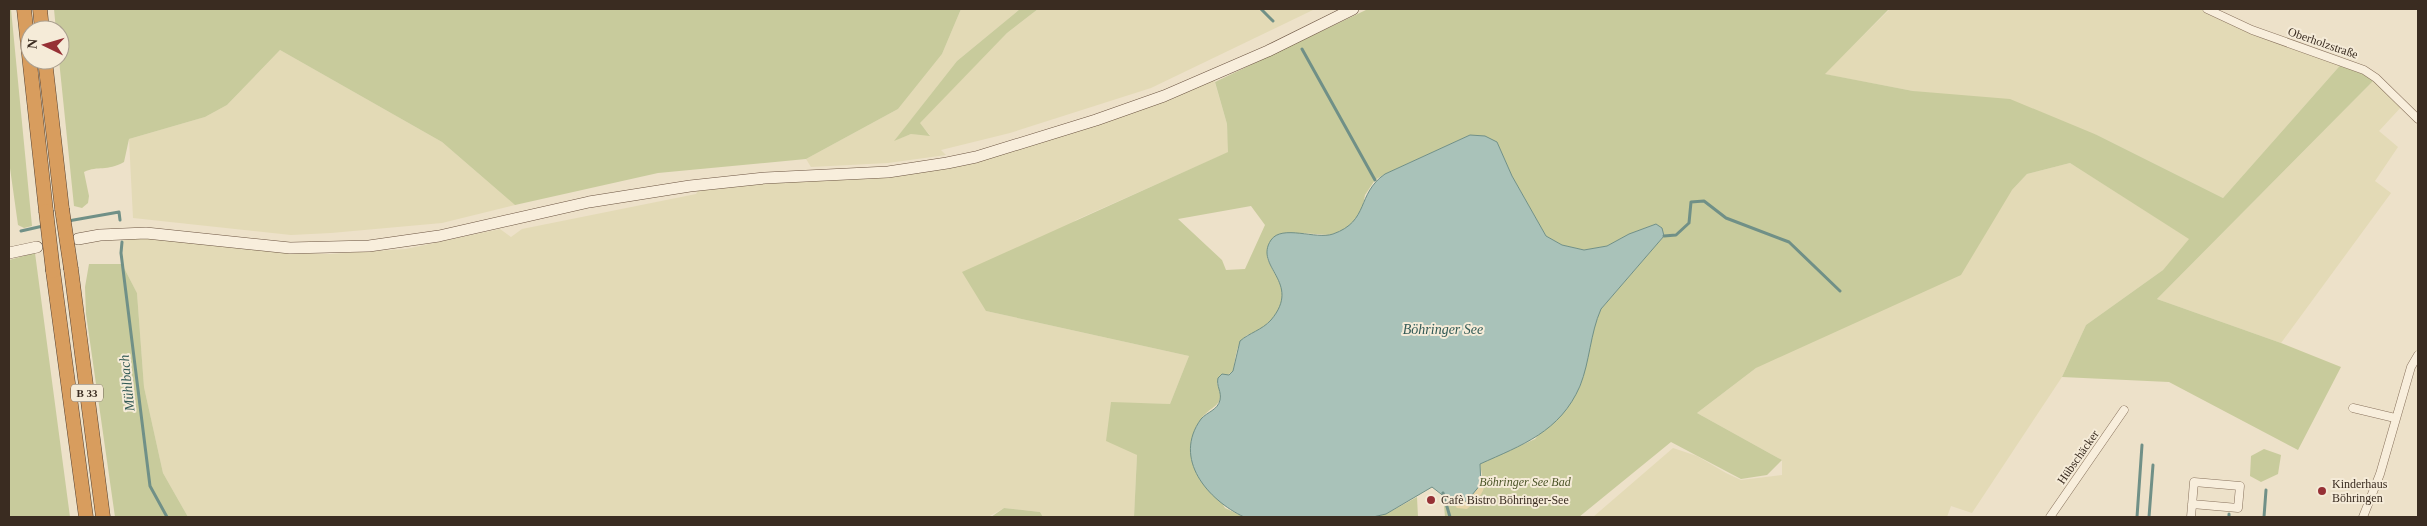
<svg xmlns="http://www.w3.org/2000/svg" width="2427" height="526" viewBox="0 0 2427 526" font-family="'Times New Roman',serif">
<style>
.farmland{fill:#e3dab6}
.green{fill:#c8cb9c;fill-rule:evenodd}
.sand{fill:#e7d4a7}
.water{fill:#a9c2b9;stroke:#709087}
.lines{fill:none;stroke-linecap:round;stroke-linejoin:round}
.stream{stroke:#709087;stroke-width:3}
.street-casing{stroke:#89735e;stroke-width:9}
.secondary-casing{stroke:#6b5441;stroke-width:12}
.highway-casing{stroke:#574232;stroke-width:15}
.street{stroke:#f8eedc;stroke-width:8}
.secondary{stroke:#f8eedc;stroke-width:11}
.highway{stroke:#d89d5e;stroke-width:14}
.highway-bridge-casing{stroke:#574232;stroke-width:15;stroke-linecap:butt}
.highway-bridge{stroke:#d89d5e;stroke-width:14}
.poi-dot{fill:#963035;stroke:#f5ebd8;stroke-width:2}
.labels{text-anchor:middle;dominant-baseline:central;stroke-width:4;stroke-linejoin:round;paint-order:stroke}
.shield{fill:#f5ebd8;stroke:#726558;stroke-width:1}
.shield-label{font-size:11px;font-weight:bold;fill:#3a2c21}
.street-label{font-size:12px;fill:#3a2c21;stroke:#f5ebd8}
.park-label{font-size:12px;font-style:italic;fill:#4c5528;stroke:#f5ebd8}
.poi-label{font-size:12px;fill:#3a2c21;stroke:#f5ebd8;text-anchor:start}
.water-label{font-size:14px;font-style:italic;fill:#315955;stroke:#f5ebd8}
</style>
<rect width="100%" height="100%" fill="#ede1c9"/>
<!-- farmland -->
<path class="farmland" d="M961,9H1020L957,61L895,140L911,134L930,135L919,123L1007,33L1038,9H1315L1151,88L1010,133L941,150L946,155L888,163L811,167L806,159L898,109L942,54Z
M1890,9H2209L2252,30L2344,61L2223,198L2097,135L1913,91L1824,74Z
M280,50L442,142L515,205L442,223L331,233L291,235L133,218L129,139L205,117L227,105Z
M1213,76L1227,124L1229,152L1076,220L986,311L1189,356L1170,404L1111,403L1137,455L1134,517H1043L1040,512L1004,508L988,517H188L163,473L144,387L137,293L122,264L123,234L288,253L330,254L406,249L500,229L511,237L522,229L696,194L702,184L947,163Z
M2376,78L2403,105L2379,131L2398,147L2375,181L2391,193L2281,343L2157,299Z
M2070,163L2190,239L2163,270L2086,325L2062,377L1972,513L1951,506L1947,517H1593L1673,448L1697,456L1726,473L1741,480L1782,475V460L1697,413L1756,368L2012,190L2027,174Z"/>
<!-- green -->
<path class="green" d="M9,9H11L32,226L24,228L18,225L9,161Z
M54,9H961L942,54L898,109L806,159L658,173L515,205L442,142L280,50L227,105L205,117L129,139L124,162C106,172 99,165 84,172L89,196L88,203L82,208L74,206L59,60L60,30H56Z
M1020,9H1038L1007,33L920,123L930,136L911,134L894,141L957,61Z
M1368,9H1889L1825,74L1913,91L2010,99L2097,135L2223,198L2344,61L2376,78L2157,299L2281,343L2341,367L2298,450L2169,382L2062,377L2086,325L2163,270L2189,239L2070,163L2027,174L2012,190L1961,275L1756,368L1697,413L1782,460L1767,475L1741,479L1671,442L1579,517H1445L1443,493L1451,501H1467L1482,475L1480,464L1535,439L1580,387L1595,323L1601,309L1664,236L1662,228L1656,224L1629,234L1607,246L1584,250L1562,245L1546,236L1512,176L1497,142L1470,135L1385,174L1375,180L1365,195L1362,211L1348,228L1330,235L1301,233L1267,257C1271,270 1281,280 1283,292C1285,309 1269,324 1256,332C1253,334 1248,334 1246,336C1235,345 1236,359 1233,371L1217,383C1227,407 1212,404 1201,419C1195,428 1193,439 1190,449L1225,508L1244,517H1134L1137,455L1106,441L1111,402L1170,404L1189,356L986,311L962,272L1228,152L1227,124L1215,82ZM1251,206L1265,225L1245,269L1226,270L1222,260L1178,219Z
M35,253L70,517H9V260Z
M89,264H122L137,293L144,387L163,473L188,517H115L86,314L85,287Z
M2264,449L2281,455L2278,474L2261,482L2250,476L2251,456Z
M1417,497L1418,517H1373L1386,514Z
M1004,508L1040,512L1043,517H991Z"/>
<!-- sand -->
<path class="sand" d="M1482,478L1485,483C1484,494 1475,502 1467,509L1457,508L1452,501H1467L1481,484Z"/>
<!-- water -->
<path class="water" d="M1470,135L1485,136L1497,142L1512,176L1546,236L1562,245L1584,250L1607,246L1629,234L1656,224L1662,228L1664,236L1601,309C1590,334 1590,361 1580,386C1560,432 1522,445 1480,464L1481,484L1467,501H1450L1432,487L1386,514L1373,517H1244C1208,500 1172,459 1201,419C1207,412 1218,410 1220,400C1222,392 1216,386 1218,378L1222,374L1229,375L1233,371L1240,341C1249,333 1262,330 1271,320C1303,282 1253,267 1271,240C1282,224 1316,240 1333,234C1370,221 1356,194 1385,174Z"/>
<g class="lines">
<!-- stream -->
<path class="stream" d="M1261,9L1273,21
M1302,49L1375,180
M68,221L119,212L120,220
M21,231L43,226
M1664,236L1676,235L1689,223L1691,202L1704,201L1726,218L1789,242L1840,291
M122,242L121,253L150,486L167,517
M1443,493L1450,517
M2137,517L2142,445
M2149,517L2153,465
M2229,517V514
M2264,517L2266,490"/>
<!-- street casing -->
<g class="street-casing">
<path id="street" d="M2207,9L2252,30L2364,70L2376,78L2418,119
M2353,408L2395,418
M2050,517L2124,410
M2191,517L2194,482L2240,486L2238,508L2192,504
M2363,517L2380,474L2411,367L2418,355"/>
</g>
<!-- secondary casing -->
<g class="secondary-casing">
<path id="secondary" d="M78,239L100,235L146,233L290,248L369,246L439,236L589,202L690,186L765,178L888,172L947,163L976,157L1096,120L1164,96L1268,51L1353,9
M9,253L37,247"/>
</g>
<!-- highway casing -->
<g class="highway-casing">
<path id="highway" d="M24,9L46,211
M40,9L42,30
M45,60L62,209
M71,269L103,517
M53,271L86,517"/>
</g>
<!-- street -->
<use href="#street" class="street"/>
<!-- secondary -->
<use href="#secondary" class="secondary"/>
<!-- highway -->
<use href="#highway" class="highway"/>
<!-- highway-bridge casing -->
<g class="highway-bridge-casing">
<path id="highway-bridge" d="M62,209L71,269
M46,211L53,271"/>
</g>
<!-- highway-bridge -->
<use href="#highway-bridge" class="highway-bridge"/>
</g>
<!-- markers -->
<g class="poi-dot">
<circle cx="2322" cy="491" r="5"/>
<circle cx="1431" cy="500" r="5"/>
</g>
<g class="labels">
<!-- shield labels -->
<rect class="shield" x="71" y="384.5" width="32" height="17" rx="4"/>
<g class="shield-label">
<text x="87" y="393">B 33</text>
</g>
<!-- street labels -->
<g class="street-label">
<text transform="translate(2323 43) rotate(19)">Oberholzstraße</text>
<text transform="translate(2078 457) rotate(-55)">Hübschäcker</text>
</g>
<!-- park labels -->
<g class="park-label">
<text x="1525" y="482">Böhringer See Bad</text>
</g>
<!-- poi labels -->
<g class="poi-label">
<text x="2332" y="484">Kinderhaus<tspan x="2332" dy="14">Böhringen</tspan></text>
<text x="1441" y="500">Cafè Bistro Böhringer-See</text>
</g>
<!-- water labels -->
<g class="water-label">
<text x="1443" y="329">Böhringer See</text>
<text transform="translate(127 383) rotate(-96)">Mühlbach</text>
</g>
</g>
<!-- border -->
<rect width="2427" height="526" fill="none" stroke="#3a2c21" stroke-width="20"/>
<!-- north arrow -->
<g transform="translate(45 45) rotate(275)"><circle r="24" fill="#f5ebd8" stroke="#aa9f8f"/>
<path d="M0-4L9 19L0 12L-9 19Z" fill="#963035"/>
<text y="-8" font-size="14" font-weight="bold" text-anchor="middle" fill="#3a2c21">N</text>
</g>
</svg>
